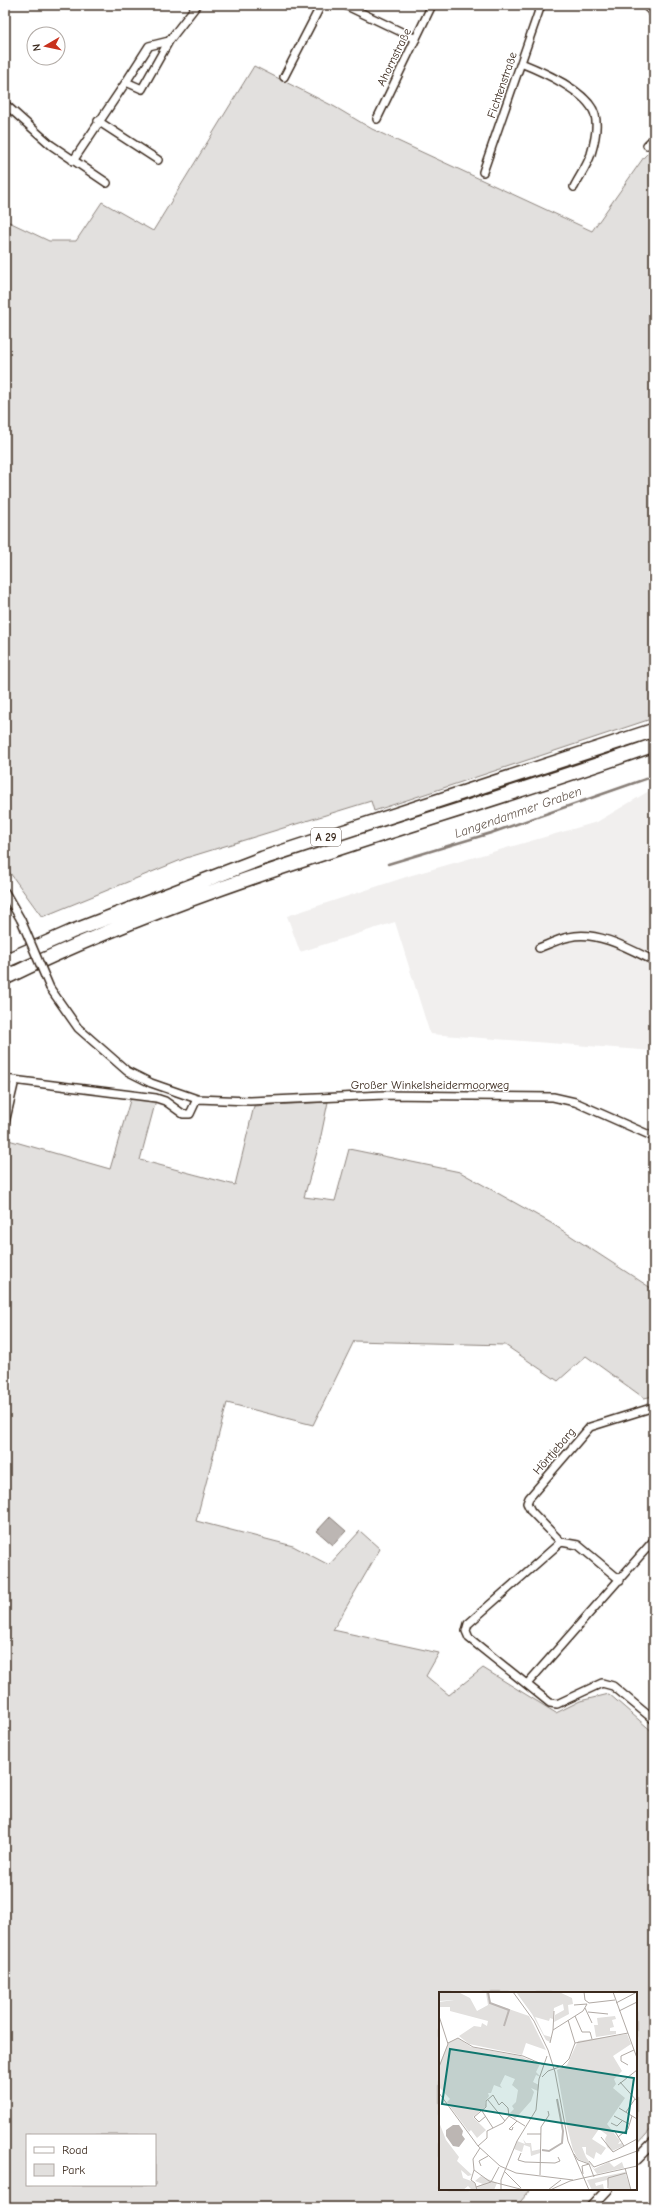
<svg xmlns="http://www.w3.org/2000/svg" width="659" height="2212" viewBox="0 0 659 2212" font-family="'Comic Neue',sans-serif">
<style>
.built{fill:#f1efee}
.green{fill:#e2e0de;stroke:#8e857e;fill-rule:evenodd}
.water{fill:#bcb6b3;stroke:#887e77}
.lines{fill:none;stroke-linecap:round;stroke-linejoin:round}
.stream{stroke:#887e77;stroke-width:2.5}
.minor-casing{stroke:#3b2a1e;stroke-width:10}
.tertiary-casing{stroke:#3b2a1e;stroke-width:12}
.motorway-casing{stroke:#3b2a1e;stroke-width:16}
.minor{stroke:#fff;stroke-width:7}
.tertiary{stroke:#fff;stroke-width:9}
.motorway{stroke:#fff;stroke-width:13}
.minor-bridge-casing{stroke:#3b2a1e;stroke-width:10;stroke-linecap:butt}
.minor-bridge{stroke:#fff;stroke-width:7}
.labels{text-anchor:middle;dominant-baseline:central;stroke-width:3;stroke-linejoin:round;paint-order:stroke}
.shield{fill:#fff;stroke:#766a62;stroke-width:1}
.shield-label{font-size:11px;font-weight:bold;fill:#3b2a1e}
.street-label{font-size:12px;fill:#3b2a1e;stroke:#fff}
.water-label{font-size:13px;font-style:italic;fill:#685b52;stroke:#fff}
.inset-river{fill:none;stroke:#bcb6b3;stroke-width:2}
.inset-road{fill:none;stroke:#b1aaa5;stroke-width:1}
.view{fill:#0f766e;fill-opacity:0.15;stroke:#0f766e;stroke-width:2}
.inset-edge{fill:none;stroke:#3b2a1e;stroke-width:2}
</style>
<rect width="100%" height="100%" fill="#fff"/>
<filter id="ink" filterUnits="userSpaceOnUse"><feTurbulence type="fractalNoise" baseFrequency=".025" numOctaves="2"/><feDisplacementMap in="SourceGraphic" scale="8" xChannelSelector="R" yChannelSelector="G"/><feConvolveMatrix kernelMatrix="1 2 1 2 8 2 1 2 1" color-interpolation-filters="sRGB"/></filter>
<g filter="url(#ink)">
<!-- built -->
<path class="built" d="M654,788V1051L430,1034L395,922L300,952L287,916L412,875L597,822Z"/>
<!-- green -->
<path class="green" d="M254,66L335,107L372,129L592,231L644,157L654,147V718L374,811L371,801L186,858L42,917L5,866V220L49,241H76L102,202L153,231Z
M131,1097L156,1100L140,1160L235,1185L254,1106L328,1102L319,1145L304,1197L335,1201L349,1149L460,1172L551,1223L654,1290V1396L644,1398L586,1356L558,1381L505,1345L354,1341L313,1425L227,1403L196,1521L293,1546L329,1565L360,1531L380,1549L333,1630L439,1653L426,1676L449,1695L483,1668L556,1713L580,1701L609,1694L654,1733V2126L636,2146V1993H440V2189H531L516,2207H5V1139L110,1169ZM27,2135H155V2185H27Z"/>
<!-- water -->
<path class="water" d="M330,1517L346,1531L333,1545L317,1531Z"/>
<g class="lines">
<!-- stream -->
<path class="stream" d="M388,864L491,833L654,776"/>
<!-- minor casing -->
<g class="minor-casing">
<path id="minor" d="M345,5L416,39
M645,5L654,14
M521,63C541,71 589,92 595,115C598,126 594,144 591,154C587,166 579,177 574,187
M284,77L321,5
M126,82L149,46L169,41
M5,104L51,145L107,183
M377,119L432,5
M98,121L158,160
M647,145L654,138
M73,161L126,82L142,89L169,41L197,5
M483,172L541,5
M5,892L21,920
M539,948C549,944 559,939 569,937C597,930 630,949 654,961
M50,988L78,1028L127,1071L151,1083L197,1099L250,1101L384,1095L553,1097L575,1102L654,1137
M5,1079L156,1098L165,1101L183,1114H190L197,1099
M5,1123L15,1080
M654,1407L590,1427L529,1498L527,1503L531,1511L561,1542L468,1624L466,1631L469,1638L550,1703L557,1704L602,1683L613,1686L654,1720
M561,1542L578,1545L620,1580
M527,1684L654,1540"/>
</g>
<!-- tertiary casing -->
<g class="tertiary-casing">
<path id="tertiary" d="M636,2160L654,2142
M591,2207L608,2189"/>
</g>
<!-- motorway casing -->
<g class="motorway-casing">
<path id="motorway" d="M5,961L71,932L263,858L654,730
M5,978C212,877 438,822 654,745"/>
</g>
<!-- minor -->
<use href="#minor" class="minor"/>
<!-- tertiary -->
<use href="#tertiary" class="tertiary"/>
<!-- motorway -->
<use href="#motorway" class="motorway"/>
<!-- minor-bridge casing -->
<g class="minor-bridge-casing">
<path id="minor-bridge" d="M21,920L50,988"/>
</g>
<!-- minor-bridge -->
<use href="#minor-bridge" class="minor-bridge"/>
</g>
</g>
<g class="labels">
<!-- shield labels -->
<rect class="shield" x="311" y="828" width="30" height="18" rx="3"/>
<g class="shield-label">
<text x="326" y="837">A 29</text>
</g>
<!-- street labels -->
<g class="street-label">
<text transform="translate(394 57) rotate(-64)">Ahornstraße</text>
<text transform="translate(502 85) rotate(-71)">Fichtenstraße</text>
<text x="430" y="1085">Großer Winkelsheidermoorweg</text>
<text transform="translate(554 1451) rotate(-49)">Höntjebarg</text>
</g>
<!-- water labels -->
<g class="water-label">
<text transform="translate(518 812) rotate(-19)">Langendammer Graben</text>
</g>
</g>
<!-- overview -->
<g transform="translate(439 1992)">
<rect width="198" height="198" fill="#fff"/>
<path d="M0,0H19L31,6L38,19L49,13L47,1H49L52,11L90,24L107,58L87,51L83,63L30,52L20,44L35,34L42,35L43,31L48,34L49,29L11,19V15H0V10L15,8L0,9ZM77,0H120L133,6L134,12L129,13L130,22L115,30L116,23L125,18L124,12L115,16L114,27L111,26L110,29L96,25L105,43L112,45L111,50L107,48L93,22ZM176,24L177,27L173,28L175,35L171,36V39H177V42L157,45L155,33H159L158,26ZM188,42L192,52L174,64L183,79L175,87L177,92L174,96L186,106L168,132L181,149L179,152L183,151L184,154L173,159L168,155L166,147L168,143L160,137L153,147L167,156L162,163L157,160L155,167L147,162V155H143L147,165L154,175L155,177L170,170L175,175L183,170L185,176L158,182L151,172L139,167L134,158L128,135L118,78L128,73L139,49ZM19,46L32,55L81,64L101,72L97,80L102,85L97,83L94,90L100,93L99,99L92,96L95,100L92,109L76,127L71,121L75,117L73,114L77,110L79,98L73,93L76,87L66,83L61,93L63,96L55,93L52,101H49L50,104L46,110L47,114L34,125L47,138L38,146L32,138L30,140L12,116L8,110L11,107L1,96L0,74L9,51ZM0,130L7,148L20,165L18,169L33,183L29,184L22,178L24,186L35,190L37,195L44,192L36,189L42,184L58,191L55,198H33L29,194L24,198H0ZM84,147L87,151H92L93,159L102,157L101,161L92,164L91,155L85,153L83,160L75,157L78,149L86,152ZM186,180L192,198H166L170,196L168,188L156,191L157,194L164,192L165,198H153L148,188Z" fill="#e2e0de"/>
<path d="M14,133H20L24,139L23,143L26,147L20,155L14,154L7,144V138Z" fill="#bcb6b3"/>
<path class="inset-river" d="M49,0L51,11L70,18L65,34M103,158L110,159L123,151L124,139L118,107"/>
<path class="inset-road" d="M74,0L95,29L109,58L116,80L129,149L150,198M145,0L146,8L150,11L176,8M174,0L198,66M177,11L198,0M146,16L153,31M180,19L198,10M149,20L169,22M0,24L9,52L0,75M136,24L143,40H151L153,47M114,38L115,19M9,51L19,46L34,55L84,64L105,73M111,51L114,38L144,19L148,12L135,13M136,51L189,41M189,73L182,69V64L195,58M103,85L109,79L123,74L130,67L136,51L129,28M181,90L198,109M179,93L198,78M0,101L39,154L61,174L77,181L134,188M49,108L66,129M180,116L198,127M43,119L54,136M187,120L196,107M47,124L40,130L35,125L47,115V109L54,103L60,113L63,110L69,116L70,124M175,124L190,132M172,131L178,134L183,129M74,135L73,138L70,137L78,129M175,138L185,154M88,142H102M162,145L174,160M179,145L189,137L193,124M39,154L48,146V139L64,131L70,124L86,134M41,156L34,167L35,178L50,189L85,198M174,160L198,147M82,161L79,168L86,170L116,171L121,169L119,165M135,162L139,168L150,172L155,185M150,169L155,175L198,159M42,174L40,169L49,164M186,176L192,198M35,178L32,188L36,191L38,198M66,180L82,196M144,182L143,174L150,172M101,183L102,135L110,123L109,119M37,195L52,190L60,175M169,196V186L187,181M62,198V188L78,149L97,118L100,87L108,64M109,198L122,188M111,198L131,189L198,174"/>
<path class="view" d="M11,57L195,86L187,141L3,112Z"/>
<rect width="198" height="198" class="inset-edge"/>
</g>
<!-- margin -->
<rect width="659" height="2212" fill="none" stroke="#fff" stroke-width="20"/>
<rect x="10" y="10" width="639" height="2192" fill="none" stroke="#3b2a1e" stroke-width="1.5" filter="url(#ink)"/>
<!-- legend -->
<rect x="26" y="2134" width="130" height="52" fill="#ffffff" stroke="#b1aaa5"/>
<rect x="34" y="2147" width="20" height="6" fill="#ffffff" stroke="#b1aaa5"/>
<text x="62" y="2154" font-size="12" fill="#3b2a1e">Road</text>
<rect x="34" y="2164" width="20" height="12" fill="#e2e0de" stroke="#b1aaa5"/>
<text x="62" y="2174" font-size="12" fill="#3b2a1e">Park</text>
<!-- north arrow -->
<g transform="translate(46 46) rotate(261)"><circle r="19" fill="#ffffff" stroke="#b1aaa5"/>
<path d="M0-3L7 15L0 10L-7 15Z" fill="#c8321e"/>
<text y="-6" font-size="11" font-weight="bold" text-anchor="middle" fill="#3b2a1e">N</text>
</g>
</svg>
